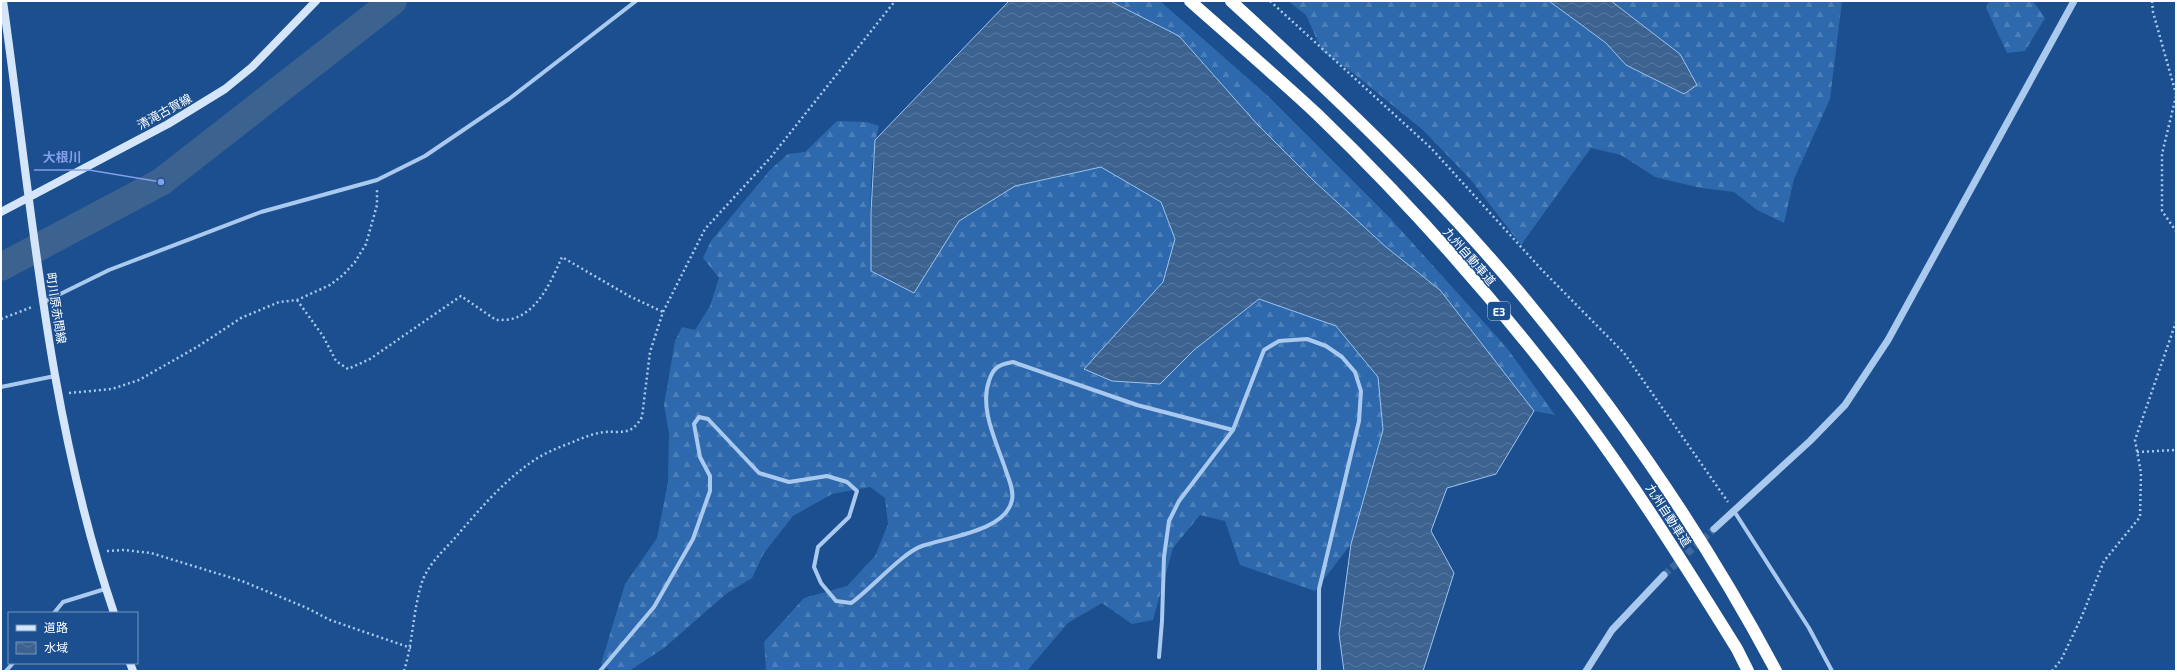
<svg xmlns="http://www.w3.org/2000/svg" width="2177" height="672" viewBox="0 0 2177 672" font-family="'Exo 2','Noto Sans JP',sans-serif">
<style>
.forest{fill:url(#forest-firs)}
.water{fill:url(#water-waves);stroke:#9cc4f0}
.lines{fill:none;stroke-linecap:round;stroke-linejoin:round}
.river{stroke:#3c6290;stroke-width:28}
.tertiary-tunnel{stroke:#3d69a0;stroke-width:7;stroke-dasharray:7 3.5;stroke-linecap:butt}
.path{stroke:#a9c9ee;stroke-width:2.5;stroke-dasharray:2 3;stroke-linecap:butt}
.minor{stroke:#a9c9ee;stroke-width:4}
.tertiary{stroke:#a9c9ee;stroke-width:7}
.secondary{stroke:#d6e6fa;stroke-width:8}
.motorway{stroke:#fff;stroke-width:12}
.labels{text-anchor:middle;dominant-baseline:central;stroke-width:3;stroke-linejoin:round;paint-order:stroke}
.shield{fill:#1b4f8f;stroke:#bbcadd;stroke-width:1}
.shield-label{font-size:11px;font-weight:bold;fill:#fff}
.street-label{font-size:12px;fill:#fff;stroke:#1b4f8f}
.leader{fill:none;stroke:#839eea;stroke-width:1.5}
.callout-dot{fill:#839eea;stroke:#1b4f8f;stroke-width:1.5}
.callout-label{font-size:13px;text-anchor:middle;font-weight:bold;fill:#839eea;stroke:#1b4f8f;stroke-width:3;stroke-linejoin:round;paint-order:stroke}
</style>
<defs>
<pattern id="forest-firs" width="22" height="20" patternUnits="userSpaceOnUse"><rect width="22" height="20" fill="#2e69ad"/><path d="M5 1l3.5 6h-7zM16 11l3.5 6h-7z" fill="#4d80b9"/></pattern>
<pattern id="water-waves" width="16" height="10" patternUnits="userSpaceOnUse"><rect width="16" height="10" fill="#3c6290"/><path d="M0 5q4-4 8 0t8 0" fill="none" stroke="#597aa1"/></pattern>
</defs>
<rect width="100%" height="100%" fill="#1b4f8f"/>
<!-- forest -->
<path class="forest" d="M1110,1H1160L1268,96L1391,219L1507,348L1555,415L1534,411L1440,290L1386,247L1313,180L1257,124L1139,16Z
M1288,1H1549L1606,43L1626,65L1642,27L1611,1H1842L1830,99L1794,179L1784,223L1757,210L1734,192L1701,188L1655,177L1621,155L1591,148L1521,245L1471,180L1423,130L1353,73L1322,51L1306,15Z
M1989,1H2033L2045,18L2025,51L2007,53L1986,8Z
M837,121L867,122L879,126C867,169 871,226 871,271L914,293L959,221L1015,186L1101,167L1161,202L1175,239L1163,282L1084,369L1160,384L1194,350L1259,299L1336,326L1378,377L1383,430L1351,544L1315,591L1240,565L1225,521L1200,515L1173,548L1153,620L1132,624L1102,603L1068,623L1027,671H766L764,642L804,598L847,586L875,556L888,524L885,498L870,487L832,494L793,516L764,553L752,578L726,594L664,648L629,671H611L601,664L625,584L657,538L668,482L669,433L664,405L675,341L682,327L695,330L710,306L719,278L703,258L711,241L770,170L788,154L805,152Z"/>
<!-- water -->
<path class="water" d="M1009,1H1110L1179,36L1257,124L1313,180L1386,247L1440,290L1534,411L1496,474L1447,488L1431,531L1454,573L1423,671H1344L1339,634L1351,544L1383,430L1378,377L1336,326L1259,299L1194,350L1160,384L1112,381L1084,369L1163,282L1175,239L1161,202L1101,167L1015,186L959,221L914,293L871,271V212L875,140Z
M1549,1H1611L1680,54L1697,85L1684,94L1626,65L1606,43Z"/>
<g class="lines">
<!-- river -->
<path class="river" d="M1,267L161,182L393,1"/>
<!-- tertiary-tunnel -->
<path class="tertiary-tunnel" d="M1664,575L1714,529"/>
<!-- path -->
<path class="path" d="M1270,1L1431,148L1542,270L1624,353L1728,502
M2152,1L2153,12L2176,94
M2176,96L2162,154V211L2176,231
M297,300L323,336L336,361L348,369L370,359L461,296L496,320C502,320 509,320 515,318C540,309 552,279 562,257L629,296L663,312
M1,319L32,307
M69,393L112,389L139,380L197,347L241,318L279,302L297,300L330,285L343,275L355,262L366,244L377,205V189
M2137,452L2176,450
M107,551L124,550L151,553L242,581L307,608L330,620L411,648
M404,671C413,642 413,610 422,582C428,565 442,552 454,539C479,510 504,480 536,459C550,450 566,445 580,439C588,436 596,433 604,432C622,431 631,436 642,417L650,352L663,312L705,229L771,157L895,1
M2052,671L2061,660L2082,616L2104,561L2140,517L2141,473L2135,440L2176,322"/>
<!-- minor -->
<path class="minor" d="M44,302L109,270L261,212L377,180L425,156L509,99L636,1
M1,387L55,376
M1734,511L1809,628L1832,671
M54,613L63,602L105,589
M1159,657L1162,621L1164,557L1169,521L1179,501L1233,430L1264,350L1279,341L1307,339L1326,346L1342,357L1355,372L1361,391L1359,421L1319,589V671
M6,671L13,663
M600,671L654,607L693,539L710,491V476L700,457L694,424L699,417L708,419L759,473L789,482L827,476L847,482L857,491L849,517L818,547L814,567L821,583L836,601L851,603C871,589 902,553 922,546C948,537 1006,531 1012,500C1014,490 1009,480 1006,471C997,443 979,409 989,381C993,367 1000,364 1013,362L1137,405L1233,430"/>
<!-- tertiary -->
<path class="tertiary" d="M1714,529L1810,441L1845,405L1888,340L2074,1
M1586,671L1612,630L1664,575"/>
<!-- secondary -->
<path class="secondary" d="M3,1C32,206 47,416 114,613
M1,212L168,124L225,89L252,67L316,1
M130,663L133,671"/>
<!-- motorway -->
<path class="motorway" d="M1190,1C1233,39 1276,76 1318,115C1403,197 1483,286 1555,379C1622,465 1680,557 1737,649L1748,671
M1231,1C1334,95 1436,191 1525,299C1620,414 1706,539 1776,671"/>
</g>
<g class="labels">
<!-- shield labels -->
<rect class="shield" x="1488" y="302" width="22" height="18" rx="3"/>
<g class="shield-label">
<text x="1499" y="311">E3</text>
</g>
<!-- street labels -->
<g class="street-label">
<text transform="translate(164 111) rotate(-29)">清滝古賀線</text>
<text transform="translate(1470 256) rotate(49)">九州自動車道</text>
<text transform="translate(57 308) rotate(81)">町川原赤間線</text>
<text transform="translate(1669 515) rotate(57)">九州自動車道</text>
</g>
</g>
<!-- callouts -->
<path class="leader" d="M161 182L89 170H34"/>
<circle class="callout-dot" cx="161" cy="182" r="4"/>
<g class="callout-label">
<text x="62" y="162">大根川</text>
</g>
<!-- border -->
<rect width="2177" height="672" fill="none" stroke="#ffffff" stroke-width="4"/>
<!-- legend -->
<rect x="8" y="612" width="130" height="52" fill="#1b4f8f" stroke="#7695bc"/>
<rect x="16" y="625" width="20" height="6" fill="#d6e6fa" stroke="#7695bc"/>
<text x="44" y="632" font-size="12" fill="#ffffff">道路</text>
<rect x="16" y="642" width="20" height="12" fill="url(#water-waves)" stroke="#7695bc"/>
<text x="44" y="652" font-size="12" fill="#ffffff">水域</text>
</svg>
